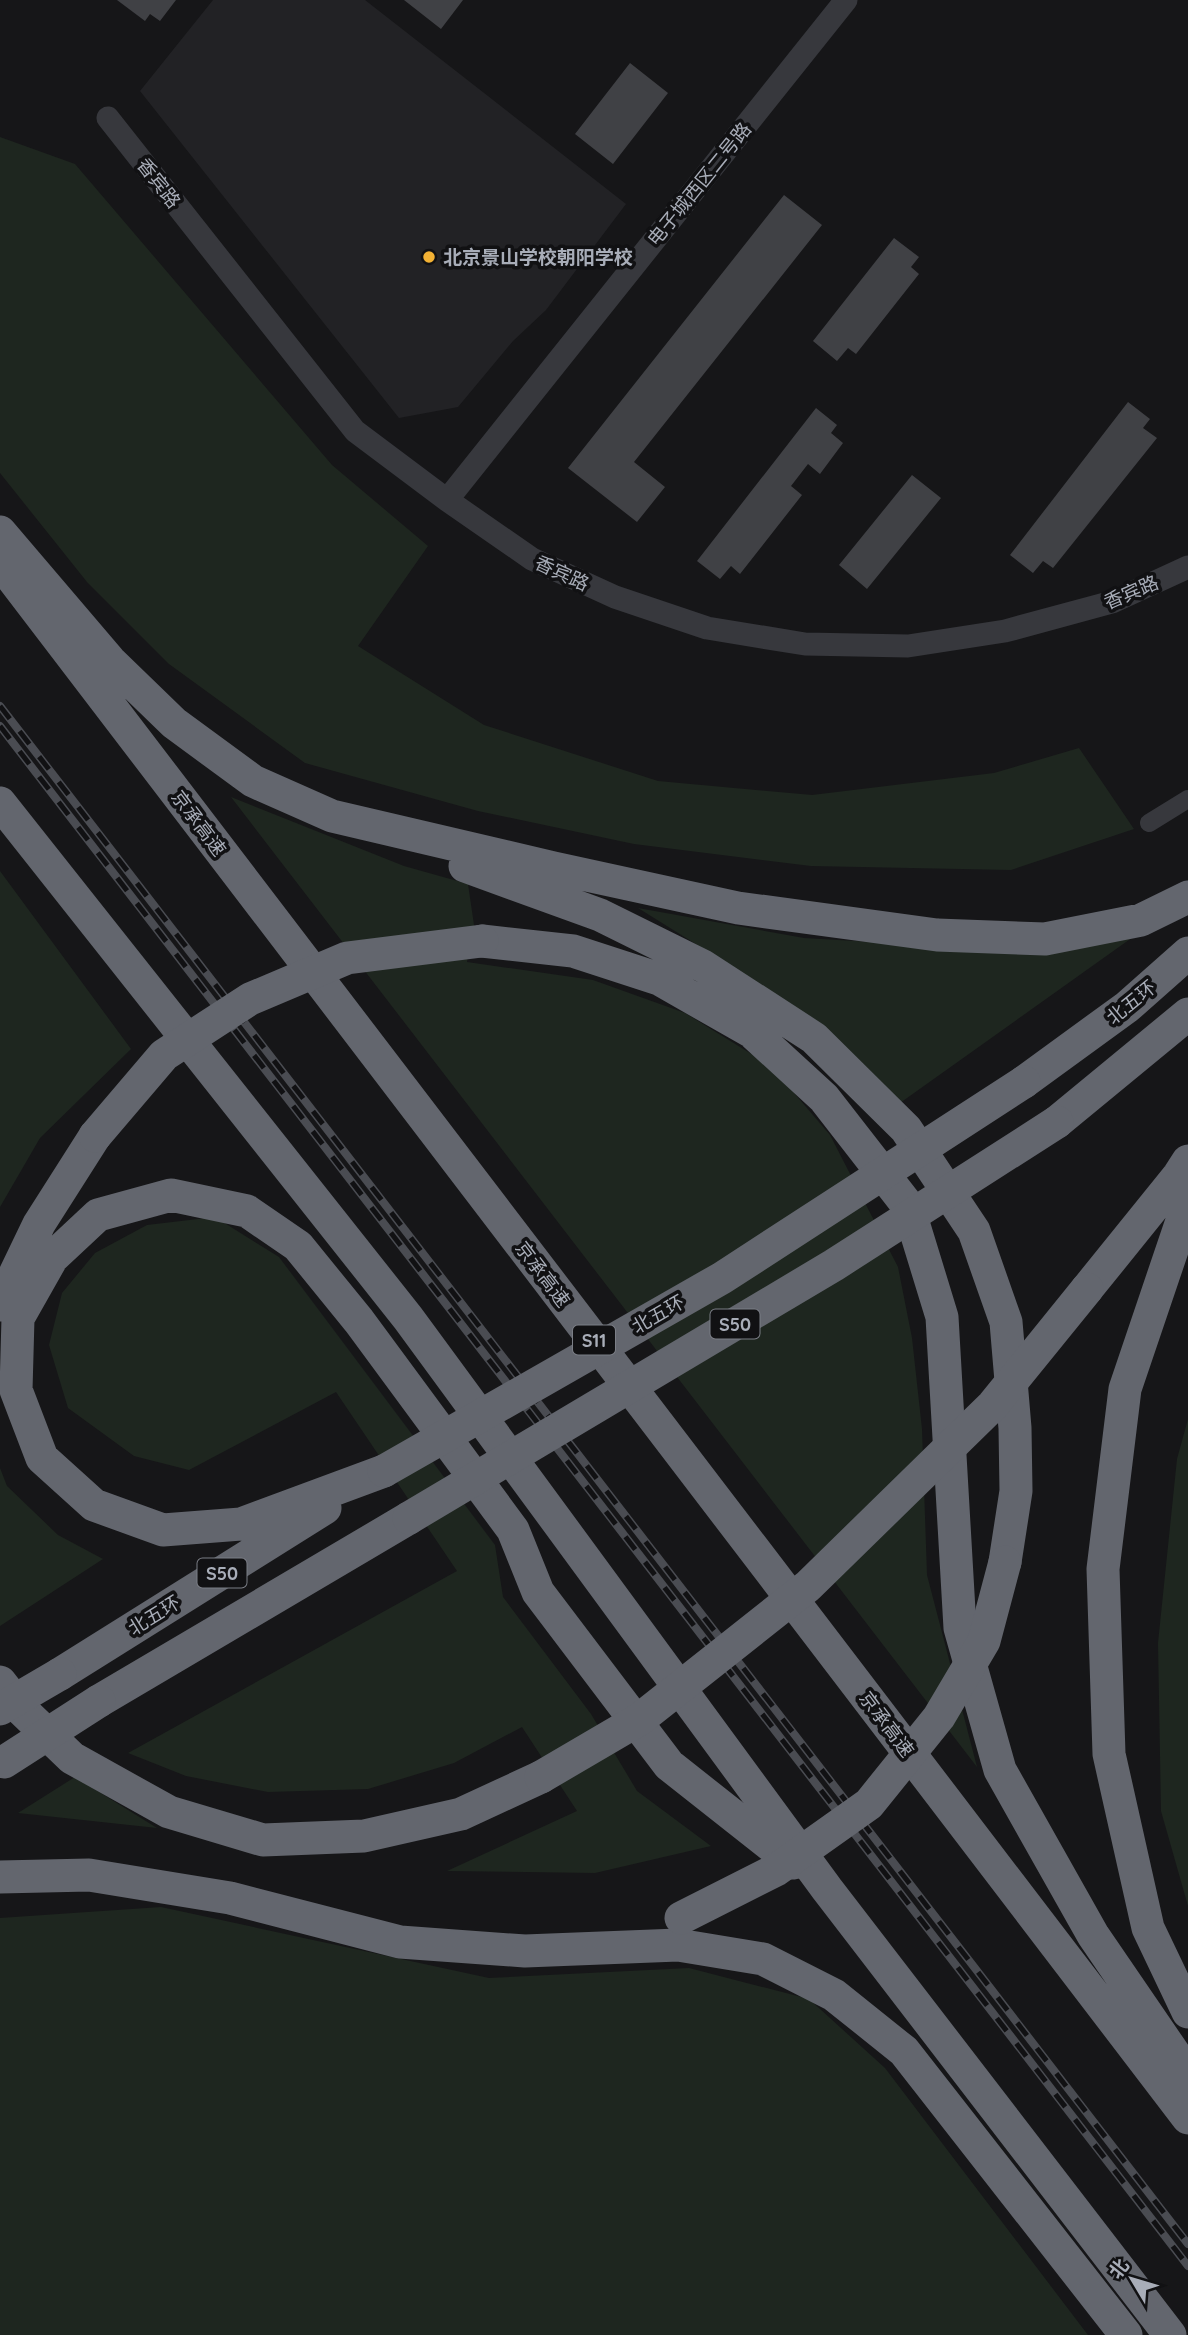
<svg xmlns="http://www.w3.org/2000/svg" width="1188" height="2335" viewBox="0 0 1188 2335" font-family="Quicksand,'Noto Sans SC',sans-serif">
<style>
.built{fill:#222225}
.green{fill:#1e261f}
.building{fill:#404145}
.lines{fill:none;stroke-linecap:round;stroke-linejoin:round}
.minor{stroke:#37383d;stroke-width:18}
.tertiary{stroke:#37383d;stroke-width:23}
.motorway{stroke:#63666e;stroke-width:33}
.rail-casing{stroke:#4a4c52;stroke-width:8}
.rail{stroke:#111113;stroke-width:5;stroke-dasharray:16;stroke-linecap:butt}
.motorway-bridge{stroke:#63666e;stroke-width:33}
.poi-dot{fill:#f2b134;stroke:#111113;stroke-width:2.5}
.labels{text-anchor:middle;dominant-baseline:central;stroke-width:7;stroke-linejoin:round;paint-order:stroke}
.shield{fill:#111113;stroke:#7b7e86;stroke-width:2}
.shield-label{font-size:18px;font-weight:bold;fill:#a8adb8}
.street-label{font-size:19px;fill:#a8adb8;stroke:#111113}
.poi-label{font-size:19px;font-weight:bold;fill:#a8adb8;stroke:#111113;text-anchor:start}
</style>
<rect width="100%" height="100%" fill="#161618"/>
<!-- built -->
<path class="built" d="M213,0H365L626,204L546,310L513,341L458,407L399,418L140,91Z"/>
<!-- green -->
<path class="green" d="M0,137L75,164L332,465L428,546L358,646L484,725L658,781L812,795L994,773L1079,748L1134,829L1011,870L811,866L634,844L478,811L305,763L169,664L87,582L0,473Z
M231,797L404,866L468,884L474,925L467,962L593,980L685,1013L771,1066L830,1135L898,1267L912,1338L922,1429L927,1575L977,1767Z
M0,871L131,1049L40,1138L0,1207Z
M638,908L804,938L873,942L1133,937L900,1103L765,987Z
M215,1217L279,1257L495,1545L503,1597L591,1714L637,1791L711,1846L595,1873L447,1871L577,1811L522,1727L454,1763L368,1789L268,1792L186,1776L128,1753L457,1571L336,1392L189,1470L134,1456L68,1408L49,1345L62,1293L95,1253L147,1225Z
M1188,1419V1906L1161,1811L1158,1643L1177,1459Z
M0,1468L7,1486L58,1535L103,1559L0,1626Z
M75,1777L157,1828L18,1813Z
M161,1907L489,1978L689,1968L809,1999L885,2068L1088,2335H0V1918Z"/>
<!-- building -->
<path class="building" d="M117,0H176L160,21L150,14L145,21Z
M404,0H463L441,29Z
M630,63L668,93L613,164L575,134Z
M784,195L822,225L634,462L665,487L637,522L568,468Z
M894,238L919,257L911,267L919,274L856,354L848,348L837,361L813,341Z
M1128,402L1150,419L1143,428L1157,438L1053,568L1043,561L1033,573L1010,555Z
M816,408L837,425L831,433L843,443L820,474L808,464L791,486L802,495L740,574L731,566L720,579L697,561Z
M912,475L941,498L867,589L839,565Z"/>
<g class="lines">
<!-- minor -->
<path class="minor" d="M1149,823L1188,799"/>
<!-- tertiary -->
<path class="tertiary" d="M108,118L355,431L447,500L532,559L615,597L707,628L805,644L908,646L1005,631L1112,602L1188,567
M447,500L846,0"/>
<!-- motorway -->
<path class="motorway" d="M0,532L110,661L174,723L253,781L332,816L554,868L738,908L937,935L1045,939L1141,920L1188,897
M0,562L1188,2118
M0,803L408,1318L827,1889L1170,2335
M465,866L600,915L703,966L814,1038L906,1129L974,1231L1006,1322L1015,1428L1016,1491L1005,1562
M482,941L573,951L659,979L752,1032L824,1098L908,1206L942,1317L960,1628L1000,1770L1093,1935L1188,2074
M1024,1082L1127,1007L1188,953
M1057,1122L1188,1014
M1188,1203L1125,1389L1103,1569L1109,1754L1148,1928L1188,2012
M1087,1289L1179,1175L1188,1161
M0,1305L39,1224L95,1136
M384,1471L241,1524L163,1530L94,1505L42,1458L16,1390L18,1318L52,1258L98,1215L171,1195L247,1211L298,1246L359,1321L513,1530L538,1592L669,1765L793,1863
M60,1674L325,1508
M0,1682L21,1709L72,1758L169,1812L263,1840L364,1836L461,1814L541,1777
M99,1701L409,1518
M0,1877L89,1875L230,1898L400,1942L525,1951L678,1945L763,1959L834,1995L904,2051L1126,2335"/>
<!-- rail casing -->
<g class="rail-casing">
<path id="rail" d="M0,706L1188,2244
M0,726L1188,2266"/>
</g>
<!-- rail -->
<use href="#rail" class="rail"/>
<!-- motorway-bridge -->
<path class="motorway-bridge" d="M95,1136L164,1055L250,999L347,958L482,941
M384,1471L722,1278L1024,1082
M409,1518L834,1265L1057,1122
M0,1709L60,1674
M4,1762L99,1701
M541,1777L640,1719L808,1586L993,1405L1087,1289
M681,1918L776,1870L869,1804L939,1717L984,1641L1005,1562"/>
</g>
<!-- markers -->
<circle class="poi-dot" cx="429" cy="257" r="7"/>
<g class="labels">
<!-- shield labels -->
<g class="shield">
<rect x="710.5" y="1309.5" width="49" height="29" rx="5"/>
<rect x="573" y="1325.5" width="42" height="29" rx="5"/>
<rect x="197.5" y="1558.5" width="49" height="29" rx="5"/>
</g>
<g class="shield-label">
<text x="735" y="1324">S50</text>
<text x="594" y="1340">S11</text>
<text x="222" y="1573">S50</text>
</g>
<!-- street labels -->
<g class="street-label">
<text transform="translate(159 183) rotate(52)">香宾路</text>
<text transform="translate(699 184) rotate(-51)">电子城西区二号路</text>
<text transform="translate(562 573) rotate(25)">香宾路</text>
<text transform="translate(1131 592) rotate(-23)">香宾路</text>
<text transform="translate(199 823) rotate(53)">京承高速</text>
<text transform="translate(1131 1002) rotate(-39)">北五环</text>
<text transform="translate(543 1274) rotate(53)">京承高速</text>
<text transform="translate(658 1314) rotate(-30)">北五环</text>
<text transform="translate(154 1615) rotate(-32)">北五环</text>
<text transform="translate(887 1724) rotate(53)">京承高速</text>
</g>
<!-- poi labels -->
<g class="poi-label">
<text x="443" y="257">北京景山学校朝阳学校</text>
</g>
</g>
<!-- north arrow -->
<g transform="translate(1132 2279) rotate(308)" stroke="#111113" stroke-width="5" paint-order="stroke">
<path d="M0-5L12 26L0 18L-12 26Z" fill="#a8adb8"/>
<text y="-10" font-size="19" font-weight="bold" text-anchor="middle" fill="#a8adb8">北</text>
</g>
</svg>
